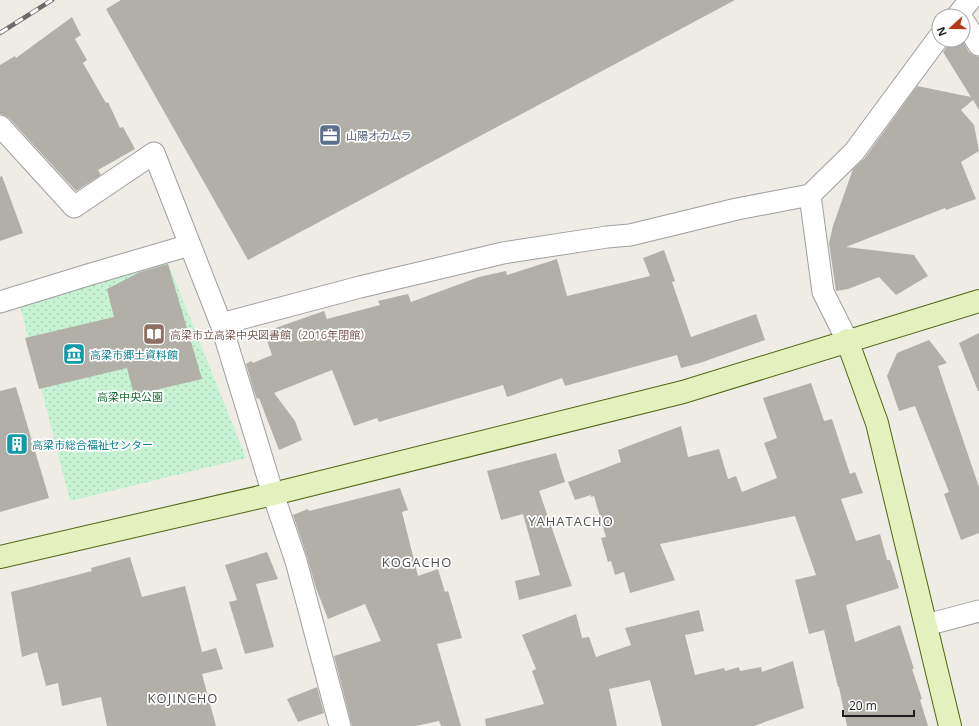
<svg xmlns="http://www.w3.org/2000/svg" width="979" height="726" viewBox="0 0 979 726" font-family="'Open Sans','Noto Sans JP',sans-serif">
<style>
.park{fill:url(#park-dots)}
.building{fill:#b2afa8}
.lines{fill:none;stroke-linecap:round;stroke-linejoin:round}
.street-casing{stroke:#9f9f9f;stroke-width:23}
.secondary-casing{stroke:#4c6712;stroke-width:24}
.street{stroke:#fff;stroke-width:21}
.secondary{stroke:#e4f1bf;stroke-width:22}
.rail-casing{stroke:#6c6c6c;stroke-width:4.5}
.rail{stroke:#fff;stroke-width:3;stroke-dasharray:9;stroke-linecap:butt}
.labels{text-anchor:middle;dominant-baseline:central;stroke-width:3.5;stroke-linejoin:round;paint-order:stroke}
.service-label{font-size:11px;fill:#4e5e75;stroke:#fff;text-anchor:start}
.education-label{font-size:11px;fill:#785e54;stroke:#fff;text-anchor:start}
.culture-label{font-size:11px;fill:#0d838f;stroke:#fff;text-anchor:start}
.park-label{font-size:11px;fill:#196f32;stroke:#fff}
.quarter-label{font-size:13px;letter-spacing:1px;fill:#515151;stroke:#fff}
</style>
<defs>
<pattern id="park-dots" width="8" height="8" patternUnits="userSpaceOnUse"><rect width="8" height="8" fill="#c7f2d4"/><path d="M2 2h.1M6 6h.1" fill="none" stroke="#aacfb6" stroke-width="1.8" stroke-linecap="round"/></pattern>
</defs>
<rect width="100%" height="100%" fill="#eeece5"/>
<!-- park -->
<path class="park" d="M166,258L246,458L70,501L20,306Z"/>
<!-- building -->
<path class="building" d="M121,0H735L248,260L106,9Z
M72,17L81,35L75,39L87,60L83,63L106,103L108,102L120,128L123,127L135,149L98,170L101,175L76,191L9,118L4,115L0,114V65L15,56L16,58Z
M955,40H962L969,52L973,55L979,57V110L973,100L961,110L974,125L979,151L961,162L976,199L946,210L945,208L846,247L914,255L928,276L896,295L879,277L848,289L836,291L829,243L833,226L853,169L864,159L917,86L971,97L943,52L948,45Z
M2,176L23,233L0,241V177Z
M664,250L675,281L672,282L691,337L756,314L765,340L700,363L681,368L677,355L565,386L562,378L507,397L503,385L379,422L377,418L354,426L332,370L274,393L295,421L302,440L279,450L259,398L257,399L254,391L246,364L251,361L253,363L272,355L264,332L324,311L327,319L380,305L378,301L408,294L411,302L479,277L506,271L507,275L557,259L567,296L650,276L643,258Z
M168,264L202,379L134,395L127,368L39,389L25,338L114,317L107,289L140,272Z
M979,333V391H978L959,343Z
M929,340L947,363L938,366L979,487V533L961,540L944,494L949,492L915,406L899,411L887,376L897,353Z
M811,383L824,421L832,419L850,474L855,472L863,493L841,499L856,541L880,534L887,560H890L899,588L846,605L855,642L900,625L914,669H912L922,699L920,700L928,726H847L839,687H838L824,630L809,634L795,580L816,575L795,516L660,544L675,580L630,593L624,572L615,575L611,561L608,562L601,538L606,537L594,496L591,497V495L575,500L568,482L621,462L618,450L681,426L688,457L719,449L728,479L736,476L742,492L777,478L764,443L777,438L763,398Z
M16,387L49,498L0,512V391Z
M556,453L565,482L539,491L572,586L519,600L515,581L540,575L523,514L501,520L487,471Z
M400,488L408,510L402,512L418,576L438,569L445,592L448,591L462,638L437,644L461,726H441L439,721L416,726H352L334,656L381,641L365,604L328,619L316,588L307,557L293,515L308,509L309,511Z
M267,552L278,579L256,584L274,647L245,654L229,602L237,600L225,565Z
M130,557L142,597L185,586L202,652L216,648L223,669L202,674L216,726H107L101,697L62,706L58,683L46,686L37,652L22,657L11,592L92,571L91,568Z
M699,610L704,631L685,635L695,675L724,668L725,671L739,667L740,671L761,667L762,672L793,661L804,708L754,726H662L650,680L609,689L617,726H486L485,719L544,704L532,671L536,669L522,635L576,614L582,638L589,637L596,657L631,645L625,628Z
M317,687L324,713L298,722L287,699Z"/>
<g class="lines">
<!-- street casing -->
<g class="street-casing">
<path id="street" d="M957,16L970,0
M963,20L979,45
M0,126L74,207L154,153L221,324L273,494L296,561L340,726
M810,195L823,292L847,340
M0,302L91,274L190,245
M221,324L360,287L503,253L607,237L630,235L737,209L810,195L854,152L939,37
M926,625L979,611"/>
</g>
<!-- secondary casing -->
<g class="secondary-casing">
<path id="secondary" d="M847,340L877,423L950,726
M0,557L273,494L683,392L979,301"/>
</g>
<!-- street -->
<use href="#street" class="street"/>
<!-- secondary -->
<use href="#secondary" class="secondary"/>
<!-- rail casing -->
<g class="rail-casing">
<path id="rail" d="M0,33L52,0"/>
</g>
<!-- rail -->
<use href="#rail" class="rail"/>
</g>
<!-- icons -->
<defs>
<g id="office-square" transform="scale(1.15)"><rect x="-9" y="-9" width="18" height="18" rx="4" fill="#5c6f8a" stroke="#fff"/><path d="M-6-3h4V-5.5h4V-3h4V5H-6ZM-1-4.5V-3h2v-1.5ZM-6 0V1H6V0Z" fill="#fff"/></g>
<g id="library-square" transform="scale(1.15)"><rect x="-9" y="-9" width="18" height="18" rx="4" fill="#8d6e63" stroke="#fff"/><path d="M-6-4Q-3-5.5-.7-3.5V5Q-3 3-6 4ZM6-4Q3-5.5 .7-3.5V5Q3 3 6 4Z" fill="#fff"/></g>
<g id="museum-square" transform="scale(1.15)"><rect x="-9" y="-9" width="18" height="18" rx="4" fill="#0f9aa8" stroke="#fff"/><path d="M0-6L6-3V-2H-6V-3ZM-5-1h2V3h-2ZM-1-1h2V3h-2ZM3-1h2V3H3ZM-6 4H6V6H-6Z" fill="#fff"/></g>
<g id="building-square" transform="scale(1.15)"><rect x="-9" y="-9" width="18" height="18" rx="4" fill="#0f9aa8" stroke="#fff"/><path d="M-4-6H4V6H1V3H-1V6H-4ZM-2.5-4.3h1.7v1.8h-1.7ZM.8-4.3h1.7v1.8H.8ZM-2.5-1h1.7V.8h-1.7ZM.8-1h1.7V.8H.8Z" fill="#fff"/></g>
</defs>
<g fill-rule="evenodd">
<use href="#office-square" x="330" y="135"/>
<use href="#library-square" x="154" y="334"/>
<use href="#museum-square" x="74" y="354"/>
<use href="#building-square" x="17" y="444"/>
</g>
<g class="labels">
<!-- service labels -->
<g class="service-label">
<text x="346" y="135">山陽オカムラ</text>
</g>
<!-- education labels -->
<g class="education-label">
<text x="170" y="334">高梁市立高梁中央図書館（2016年閉館）</text>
</g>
<!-- culture labels -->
<g class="culture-label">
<text x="90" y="354">高梁市郷土資料館</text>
<text x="32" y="444">高梁市総合福祉センター</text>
</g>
<!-- park labels -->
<g class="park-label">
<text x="130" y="396">高梁中央公園</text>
</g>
<!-- quarter labels -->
<g class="quarter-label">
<text x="571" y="521">YAHATACHO</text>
<text x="417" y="562">KOGACHO</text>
<text x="183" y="698">KOJINCHO</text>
</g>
</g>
<!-- north arrow -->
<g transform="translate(951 28) rotate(249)"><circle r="19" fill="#ffffff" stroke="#a5a5a5"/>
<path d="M0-3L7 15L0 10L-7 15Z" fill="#b33918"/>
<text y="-6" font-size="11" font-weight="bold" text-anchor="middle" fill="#1e1e1e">N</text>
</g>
<!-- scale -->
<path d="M843 710v6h71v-6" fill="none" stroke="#1e1e1e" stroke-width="2"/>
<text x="849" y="710" font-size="12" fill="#1e1e1e" stroke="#ffffff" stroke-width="3" paint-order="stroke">20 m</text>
</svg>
